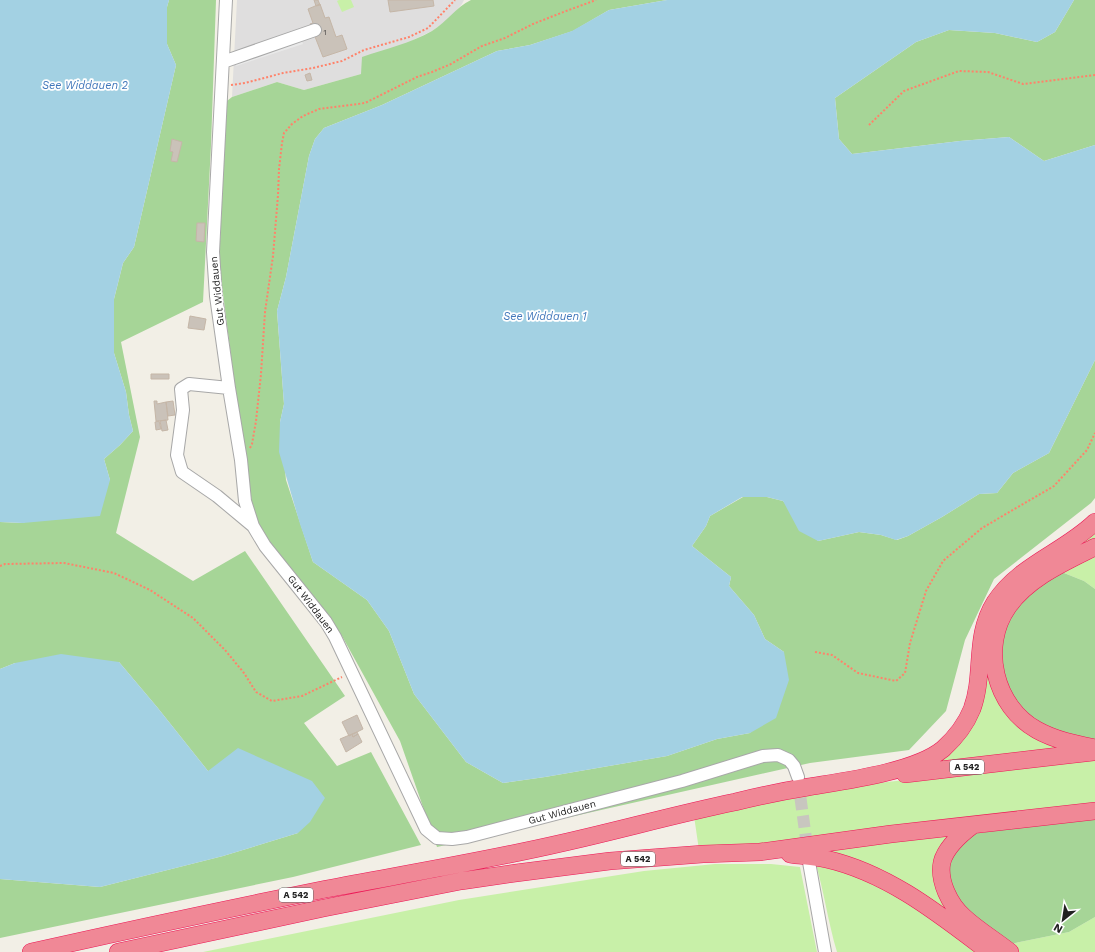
<svg xmlns="http://www.w3.org/2000/svg" width="1095" height="952" viewBox="0 0 1095 952" font-family="'Work Sans',sans-serif">
<style>
.residential{fill:#dfdede}
.grass{fill:#c8f0a8}
.forest{fill:#a6d597}
.parking{fill:#e9e9e9}
.water{fill:#a3d1e3}
.building{fill:#cac2b9;stroke:#c5b6a7}
.lines{fill:none;stroke-linecap:round;stroke-linejoin:round}
.minor-tunnel{stroke:#c8c6bf;stroke-width:12;stroke-dasharray:12 6;stroke-linecap:butt}
.minor-casing{stroke:#a8a8a8;stroke-width:14}
.highway-casing{stroke:#ec1755;stroke-width:18}
.path{stroke:#ff826a;stroke-width:2;stroke-dasharray:2 2;stroke-linecap:butt}
.minor{stroke:#fff;stroke-width:12}
.highway{stroke:#f08896;stroke-width:17}
.labels{text-anchor:middle;dominant-baseline:central;stroke-width:3.5;stroke-linejoin:round;paint-order:stroke}
.number-label{font-size:8px;fill:#4b4947}
.shield{fill:#fff;stroke:#646464;stroke-width:1}
.shield-label{font-size:9px;font-weight:bold;fill:#212121}
.street-label{font-size:10px;fill:#212121;stroke:#fff}
.water-label{font-size:11px;font-style:italic;fill:#4278bb;stroke:#fff}
</style>
<rect width="100%" height="100%" fill="#f2efe6"/>
<!-- residential -->
<path class="residential" d="M237,0H464L462,4L449,19L432,31L413,40L361,74L304,90L277,82L232,97Z"/>
<!-- grass -->
<path class="grass" d="M339,0H351L354,7L342,12L337,1Z
M1095,528V541C1061,555 1024,575 1003,607C982,638 985,676 1004,707C1010,716 1016,724 1024,730C1038,740 1056,744 1072,747L1073,750L926,767V764C967,742 979,711 983,667C984,644 987,623 1000,603C1014,579 1039,568 1061,554C1073,546 1084,537 1095,528Z
M1095,552V589L1084,581L1059,571Z
M1095,759V803L769,845L699,850L694,816L860,785Z
M958,830V916L815,852Z
M815,861L885,885L981,952H837C828,922 824,891 815,861Z
M715,864H771L800,867L817,952H203L459,900L644,871Z
M1095,917V952H1018L1011,947L1015,943L1069,932Z"/>
<!-- forest -->
<path class="forest" d="M169,0H216L211,145L203,302L121,342L140,437L116,533L193,581L245,551L345,696L304,723L337,766L371,752L421,845L293,877L0,938V879L100,887L223,856L298,833L208,771L157,707L119,662L15,663L0,669V522L23,523L110,480L104,459L120,445L133,431L129,415L126,392L114,353V299L123,263L134,247L176,65L167,44V7Z
M471,0H667L609,10L573,31L530,45L497,51L382,105L324,128L315,139L309,156L286,277L277,311L284,404L280,422L286,480L313,562L367,600L389,631L414,694L466,762L503,783L545,777L667,756L717,739L750,733L784,652L765,639L754,615L729,586L731,577L692,546L706,526L710,516L743,497H767L783,501L818,541L859,532L881,535L897,540L908,536L942,517L979,494L997,493L1013,473L1049,453L1095,360V498L1091,503L994,579L965,640L946,711L909,750L810,763L437,847L400,741L342,636L267,543L256,526L242,443L219,262L227,101L232,97L277,82L304,90L361,74L362,57C385,49 411,43 432,31C447,22 456,7 471,0Z
M1074,0H1095V145L1044,161L1009,137L960,141L852,154L839,139L835,98L916,42L949,30L995,33L1037,42L1055,32Z
M1059,571L1084,581L1095,589V740L1070,738L1029,720L1004,691L1000,633L1022,597Z
M1095,817V917L1069,932L1015,943L1011,947L963,911L946,878L956,845L971,834Z"/>
<!-- parking -->
<path class="parking" d="M301,38L303,44L236,66L234,61Z"/>
<!-- water -->
<path class="water" d="M0,0H169L167,7V44L176,65L134,247L123,263L114,299V353L126,392L129,415L133,431L120,445L104,459L110,480L100,516L23,523L0,522Z
M667,0H1074L1055,32L1037,42L995,33L949,30L916,42L835,98L839,139L852,154L960,141L1009,137L1044,161L1095,145V360L1049,453L1013,473L997,493L979,494L942,517L908,536L896,540L881,535L859,532L818,541L799,531L783,501L767,497H742L710,516L706,526L692,546L731,577L729,586L754,615L765,639L784,652L789,680L776,718L750,733L717,739L667,756L545,777L503,783L466,762L414,694L389,631L367,600L313,562L300,524L279,452L280,422L284,404L277,311L286,277L309,156L315,139L324,128L382,105L497,51L530,45L572,31L609,10Z
M61,654L119,662L157,707L208,771L238,748L312,781L325,798L310,822L298,833L223,856L100,887L0,879V669L15,663Z"/>
<!-- building -->
<path class="building" d="M314,0H318L320,5L316,6Z
M388,0H433L434,6L390,12Z
M320,4L325,18L329,17L336,37L342,35L347,49L323,57L310,24L313,23L308,9Z
M310,73L312,80L307,81L305,75Z
M172,139L182,142L177,162L171,161L173,152L170,151Z
M197,223H205L204,242L196,241Z
M190,316L206,319L204,330L188,328Z
M151,374H169V379H151Z
M154,401H157V404L166,402L168,420L156,421Z
M173,401L175,415L168,416L166,402Z
M166,420L168,430L162,431L160,421Z
M159,421L161,429L156,430L155,422Z
M357,715L363,729L349,736L342,722Z
M357,732L358,734L353,737L352,734Z
M352,734L353,737L358,734L362,742L346,752L340,739Z"/>
<g class="lines">
<!-- minor-tunnel -->
<path class="minor-tunnel" d="M798,780L808,853"/>
<!-- minor casing -->
<g class="minor-casing">
<path id="minor" d="M226,0L213,252L216,296L229,388L241,460L245,501L253,526L265,546L326,622L335,637L426,829L437,838L452,839L467,837L682,781L763,756L778,755L789,760L794,766L798,777
M223,62L315,30
M229,388L189,384L181,389L183,410L177,455L182,472L217,496L253,526
M809,862L825,952"/>
</g>
<!-- highway casing -->
<g class="highway-casing">
<path id="highway" d="M1095,547C1065,562 1028,578 1008,607C980,647 995,707 1037,730C1055,740 1075,744 1095,748
M905,774L1093,752
M973,825C961,834 946,847 942,862C938,881 950,905 964,917C978,930 995,940 1010,952
M790,854C802,856 814,856 826,859C888,873 939,914 989,952
M31,952C129,930 227,909 326,889C405,874 484,861 562,843C620,830 677,814 735,802C759,796 783,791 808,787C844,781 915,772 943,749C954,739 966,724 972,709C985,674 973,637 995,602C1019,565 1064,552 1095,522
M118,952L324,908L461,881L516,873L610,861L703,854L760,852L891,834L1095,811"/>
</g>
<!-- path -->
<path class="path" d="M231,85L245,83L283,73L313,68L342,61L364,50L409,37L428,28L455,0
M869,125L904,91L959,71L988,72L1023,84L1095,75
M250,448L252,444L256,421L261,374L265,312L273,256L278,195L279,169L282,143L284,133L292,124L303,116L319,109L365,103L417,77L432,72L451,64L482,46L505,38L533,24L566,11L596,0
M0,566L5,564L64,563L114,573L150,590L193,618L225,650L244,673L256,692L272,701L302,696L342,677
M815,652L832,655L858,673L896,681L905,673L910,643L926,591L943,561L982,528L1054,486L1087,450L1095,433"/>
<!-- minor -->
<use href="#minor" class="minor"/>
<!-- highway -->
<use href="#highway" class="highway"/>
</g>
<g class="labels">
<!-- number labels -->
<g class="number-label">
<text x="325" y="32">1</text>
</g>
<!-- shield labels -->
<g class="shield">
<rect x="950" y="760" width="34" height="14" rx="3"/>
<rect x="621" y="852" width="34" height="14" rx="3"/>
<rect x="279" y="888" width="34" height="14" rx="3"/>
</g>
<g class="shield-label">
<text x="967" y="767">A 542</text>
<text x="638" y="859">A 542</text>
<text x="296" y="895">A 542</text>
</g>
<!-- street labels -->
<g class="street-label">
<text transform="translate(217 291) rotate(-96)">Gut Widdauen</text>
<text transform="translate(311 604) rotate(53)">Gut Widdauen</text>
<text transform="translate(562 812) rotate(-15)">Gut Widdauen</text>
</g>
<!-- water labels -->
<g class="water-label">
<text x="85" y="85">See Widdauen 2</text>
<text x="545" y="316">See Widdauen 1</text>
</g>
</g>
<!-- north arrow -->
<g transform="translate(1063 920) rotate(210)" stroke="#ffffff" stroke-width="3" paint-order="stroke">
<path d="M0-3L7 15L0 10L-7 15Z" fill="#212121"/>
<text y="-6" font-size="11" font-weight="bold" text-anchor="middle" fill="#212121">N</text>
</g>
</svg>
